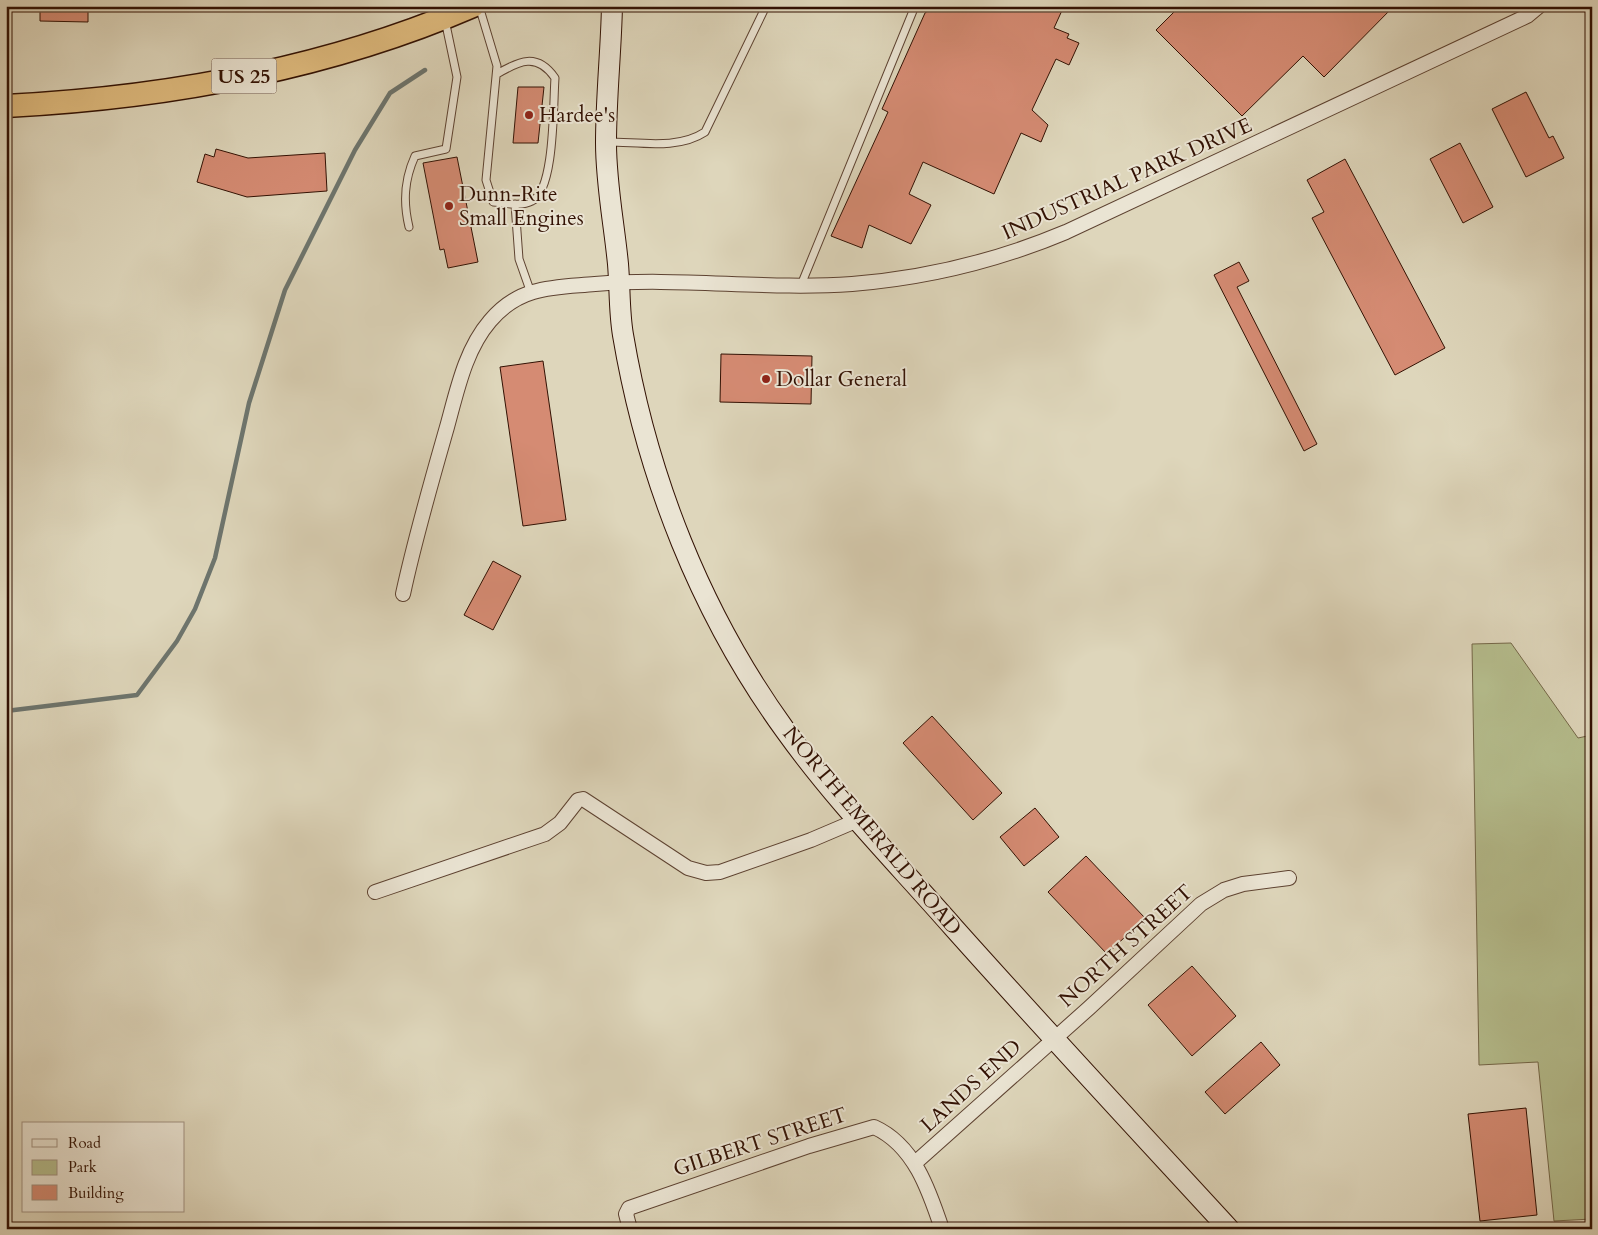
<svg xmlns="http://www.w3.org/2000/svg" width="1598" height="1235" viewBox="0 0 1598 1235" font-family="Cardo,serif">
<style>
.green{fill:#b5bd8d;stroke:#746748}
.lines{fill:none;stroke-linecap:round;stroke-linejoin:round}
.stream{stroke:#6d756e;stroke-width:4.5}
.building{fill:#d58b73;stroke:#321103}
.service-casing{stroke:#5d4231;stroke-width:9}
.minor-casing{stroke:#5d4231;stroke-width:16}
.secondary-casing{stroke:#321103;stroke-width:22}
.trunk-casing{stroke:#321103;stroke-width:25}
.service{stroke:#eae4d3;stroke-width:7}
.minor{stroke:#eae4d3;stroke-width:14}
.secondary{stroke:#eae4d3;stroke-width:20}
.trunk{stroke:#dfbb7e;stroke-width:22}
.poi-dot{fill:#8f2418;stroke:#eae4d3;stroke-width:2}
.labels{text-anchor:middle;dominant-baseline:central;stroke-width:4;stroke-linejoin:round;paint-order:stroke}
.shield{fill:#eae4d3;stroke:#695041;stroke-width:1}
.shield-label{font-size:20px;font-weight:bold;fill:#321103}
.poi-label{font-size:21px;fill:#321103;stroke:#eae4d3;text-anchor:start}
.street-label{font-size:21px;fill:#321103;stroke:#eae4d3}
</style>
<rect width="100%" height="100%" fill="#ded6bb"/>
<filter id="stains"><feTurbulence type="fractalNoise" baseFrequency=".004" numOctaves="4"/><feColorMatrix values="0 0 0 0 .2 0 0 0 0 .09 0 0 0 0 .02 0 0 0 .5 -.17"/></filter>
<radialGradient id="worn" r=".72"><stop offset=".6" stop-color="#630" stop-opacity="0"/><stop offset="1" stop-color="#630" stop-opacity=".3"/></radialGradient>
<!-- green -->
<path class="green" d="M1511,643L1578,738L1592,735V1219L1554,1221L1538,1062L1479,1065L1472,644Z"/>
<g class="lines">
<!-- stream -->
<path class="stream" d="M6,711L137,695L177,641L195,609L215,558L249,403L285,290L355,150L390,93L425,70"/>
</g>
<!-- building -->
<path class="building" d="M40,6H88V22L40,21Z
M934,6H1064L1054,28L1069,34L1067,38L1079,43L1069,65L1056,59L1032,110L1048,125L1041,142L1021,133L994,194L923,162L909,194L931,205L911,244L869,225L862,248L831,236L888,112L882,109L925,13Z
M1180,6H1394L1324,77L1303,56L1242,116L1156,30Z
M518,87H544L538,143H513Z
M1526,92L1549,138L1553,136L1564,158L1526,177L1492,109Z
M1460,143L1493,207L1463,223L1430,159Z
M216,149L248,158L325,153L327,191L247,197L197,182L205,154L214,157Z
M457,157L478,262L448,268L444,249L440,250L423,163Z
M1345,159L1445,348L1395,375L1312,218L1324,212L1307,180Z
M1239,262L1249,281L1237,287L1317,444L1304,451L1214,275Z
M721,354L812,356L811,404L720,402Z
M543,361L566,520L523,526L500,367Z
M493,561L521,576L493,630L464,615Z
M932,716L1002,793L973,820L903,743Z
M1035,808L1059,837L1024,866L1000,837Z
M1086,856L1145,918L1107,954L1048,892Z
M1192,966L1236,1016L1192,1056L1148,1005Z
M1261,1042L1280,1065L1225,1114L1205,1092Z
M1526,1108L1537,1215L1480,1221L1468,1114Z"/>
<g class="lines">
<!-- service casing -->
<g class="service-casing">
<path id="service" d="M479,6L497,66L486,180L493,202C505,203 521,207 532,201C555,190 553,104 555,78C537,52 519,61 497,74
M608,142C639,142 678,150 705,132L766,6
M515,204L519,259L531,293
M409,227C403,202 404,180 415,156L446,149L457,77L445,20
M801,285L915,6"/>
</g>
<!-- minor casing -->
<g class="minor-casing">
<path id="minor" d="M403,594C415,538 431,483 447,427C457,391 465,350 490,321C501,308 516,297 533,292C553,286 574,286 595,284C680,277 766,290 852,284C927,278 997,261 1066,232L1527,16L1539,6
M375,892L545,834L560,823L578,800L583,799L688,868L706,873L720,872L811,840L858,820
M915,1163L1089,1008L1201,904L1224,890L1243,884L1289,878
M630,1229L626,1214L629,1208L809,1146L874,1127C914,1145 929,1190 942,1229"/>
</g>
<!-- secondary casing -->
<g class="secondary-casing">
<path id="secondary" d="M612,6C611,52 606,97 606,143C606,184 614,223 618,264C620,287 619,312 623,335C647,477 701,614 785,730C835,800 896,862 953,927C1044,1029 1137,1129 1229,1229"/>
</g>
<!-- trunk casing -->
<g class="trunk-casing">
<path id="trunk" d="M6,106C165,98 327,69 473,6"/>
</g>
<!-- service -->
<use href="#service" class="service"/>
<!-- minor -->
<use href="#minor" class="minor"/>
<!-- secondary -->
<use href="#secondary" class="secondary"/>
<!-- trunk -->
<use href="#trunk" class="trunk"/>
</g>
<!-- markers -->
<g class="poi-dot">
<circle cx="529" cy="115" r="5"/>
<circle cx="449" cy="206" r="5"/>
<circle cx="766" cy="379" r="5"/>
</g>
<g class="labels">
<!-- shield labels -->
<rect class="shield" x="211.5" y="58.5" width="65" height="35" rx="4"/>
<g class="shield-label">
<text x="244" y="76">US 25</text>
</g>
<!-- poi labels -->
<g class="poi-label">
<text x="539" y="115">Hardee's</text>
<text x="459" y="194">Dunn-Rite<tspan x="459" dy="24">Small Engines</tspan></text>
<text x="776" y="379">Dollar General</text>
</g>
<!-- street labels -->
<g class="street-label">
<text transform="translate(1127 179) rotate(-24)">INDUSTRIAL PARK DRIVE</text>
<text transform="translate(872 831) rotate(50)">NORTH EMERALD ROAD</text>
<text transform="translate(1126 946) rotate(-42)">NORTH STREET</text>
<text transform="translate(971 1086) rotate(-42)">LANDS END</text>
<text transform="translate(760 1142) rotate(-18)">GILBERT STREET</text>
</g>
</g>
<!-- margin -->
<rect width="1598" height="1235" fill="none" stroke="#ded6bb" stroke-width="25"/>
<rect x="8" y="8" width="1583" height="1220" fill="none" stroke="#321103" stroke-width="2.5"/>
<rect x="12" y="12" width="1573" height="1210" fill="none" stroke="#321103"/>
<!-- legend -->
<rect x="22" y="1122" width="162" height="90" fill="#eae4d3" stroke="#a09080"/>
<rect x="32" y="1139" width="25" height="8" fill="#eae4d3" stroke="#a09080"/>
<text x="68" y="1148" font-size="15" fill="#321103">Road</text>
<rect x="32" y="1160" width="25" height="15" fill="#b5bd8d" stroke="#a09080"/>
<text x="68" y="1172" font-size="15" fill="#321103">Park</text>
<rect x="32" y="1185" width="25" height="15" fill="#d58b73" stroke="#a09080"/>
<text x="68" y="1198" font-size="15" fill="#321103">Building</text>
<rect width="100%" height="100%" filter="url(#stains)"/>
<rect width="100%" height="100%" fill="url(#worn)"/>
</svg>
